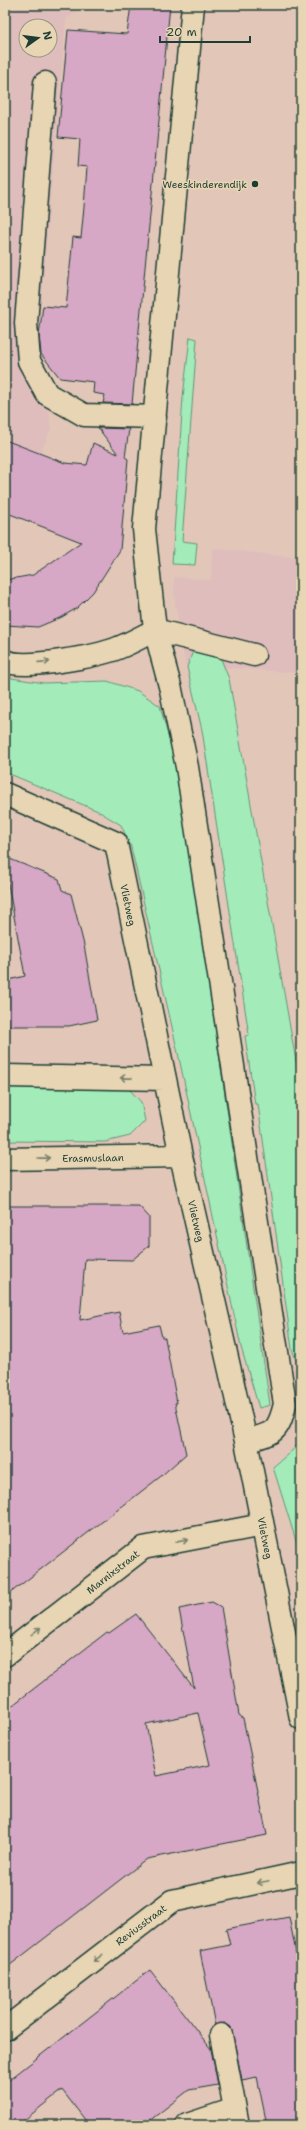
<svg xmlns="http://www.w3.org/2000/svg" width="306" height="2130" viewBox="0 0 306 2130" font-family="'Shantell Sans',sans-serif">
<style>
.built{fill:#dfbdbd;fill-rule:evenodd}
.green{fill:#a3ecba;stroke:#619477}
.building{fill:#d7a7c6;stroke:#1f3d34;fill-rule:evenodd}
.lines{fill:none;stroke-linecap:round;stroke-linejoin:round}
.minor-casing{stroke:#1f3d34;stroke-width:25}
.minor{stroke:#e7d5b3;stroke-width:22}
.oneway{stroke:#79816d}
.poi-dot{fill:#1f3d34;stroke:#e7d5b3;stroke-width:1.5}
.labels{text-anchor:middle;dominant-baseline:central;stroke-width:3;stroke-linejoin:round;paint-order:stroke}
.poi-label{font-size:10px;fill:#1f3d34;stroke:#e7d5b3;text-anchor:end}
.street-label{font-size:10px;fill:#1f3d34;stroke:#e7d5b3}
</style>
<rect width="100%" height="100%" fill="#e2c7b9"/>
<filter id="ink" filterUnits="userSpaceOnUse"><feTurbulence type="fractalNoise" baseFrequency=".025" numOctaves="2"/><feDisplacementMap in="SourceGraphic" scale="8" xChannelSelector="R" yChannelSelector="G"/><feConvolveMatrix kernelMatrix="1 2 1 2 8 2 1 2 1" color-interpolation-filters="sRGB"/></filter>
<g filter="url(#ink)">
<!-- built -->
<path class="built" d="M5,5H78V10L66,20L38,339L51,429L5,533ZM26,26H50V50H26Z
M212,548L301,558V673L185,665L174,595V577L211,580Z"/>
<!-- green -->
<path class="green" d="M190,337L197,339L182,541L197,543L195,565L172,564L183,397Z
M193,651L221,659L229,679L301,1090V1374L292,1349L258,1104H255L245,1036L249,1035L202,730L187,667Z
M5,677L44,683L107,681L138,691L160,706L178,772L270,1405L259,1408L241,1347L178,1053L131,847L121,825L98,811L5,772Z
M5,1081L128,1088L141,1102L145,1121L130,1136L105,1142L5,1141Z
M301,1436V1567L297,1544L273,1467L295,1448Z"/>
<!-- building -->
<path class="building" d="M131,5H170L132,404L103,403L105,395L93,393L94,382L60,378L41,354L39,335L43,306L66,308L73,237L81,238L84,207L87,167L78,166L80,139L58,137L68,30L127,34Z
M98,428L129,429L125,457L128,459L120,550L93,592L77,608L62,617L38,627L5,625V580L33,575L81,542L5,512V440L65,463L87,465L93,443L118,454Z
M5,857L59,879L62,890L71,894L84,945L97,1020L69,1026H5V981L25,976L5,868Z
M5,1206H139L149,1217V1246L132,1260L85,1259L80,1320L119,1312L123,1332L159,1325L162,1337L165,1338L177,1403H175L186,1454L160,1477L5,1597Z
M212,1602L221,1607L239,1715L243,1718L267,1835L147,1859L5,1969V1711L107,1632L109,1633L136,1614L194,1688L179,1609ZM198,1713L210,1765L156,1776L146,1724Z
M289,1917L301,1978V2125H267L257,2077L242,2080L231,2027L225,2023L215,2025L200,1951L230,1945L226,1929Z
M150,1970L211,2049L218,2085L189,2090L144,2125H89L62,2090L18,2125H5V2083Z"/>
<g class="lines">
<!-- minor casing -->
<g class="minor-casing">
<path id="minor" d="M193,5L144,529L155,630L171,690L187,767L285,1404C278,1433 274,1433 246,1441
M45,83L26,323L29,361L47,394L84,415L155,417
M155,630L254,655
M5,661C25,670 98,656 118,648C131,643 143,636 155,630
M5,794L116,843L181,1156L246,1441L301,1718
M5,1076L165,1079
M5,1159L181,1156
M5,1655L143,1548L262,1525
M5,2029L172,1901L301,1873
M221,2035L238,2125
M187,2125L235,2109"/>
</g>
<!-- minor -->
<use href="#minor" class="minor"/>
</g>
<!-- one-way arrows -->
<defs><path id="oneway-shaft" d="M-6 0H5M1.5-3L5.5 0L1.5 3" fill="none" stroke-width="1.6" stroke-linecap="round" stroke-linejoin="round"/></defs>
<g class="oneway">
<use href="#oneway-shaft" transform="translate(44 662) rotate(-4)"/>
<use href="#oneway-shaft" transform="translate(126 1078) rotate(-179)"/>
<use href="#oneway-shaft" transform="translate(44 1158) rotate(-1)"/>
<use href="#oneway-shaft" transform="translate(182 1541) rotate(-11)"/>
<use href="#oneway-shaft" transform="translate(36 1631) rotate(-38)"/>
<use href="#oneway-shaft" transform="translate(263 1882) rotate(168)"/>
<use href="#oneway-shaft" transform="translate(98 1958) rotate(143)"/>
</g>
</g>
<!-- markers -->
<circle class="poi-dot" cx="255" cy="184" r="4"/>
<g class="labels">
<!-- poi labels -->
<g class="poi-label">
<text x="247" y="184">Weeskinderendijk</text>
</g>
<!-- street labels -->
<g class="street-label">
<text transform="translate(128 905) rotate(78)">Vlietweg</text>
<text transform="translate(93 1158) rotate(-1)">Erasmuslaan</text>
<text transform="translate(196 1221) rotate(77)">Vlietweg</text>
<text transform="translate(265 1538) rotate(79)">Vlietweg</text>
<text transform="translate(113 1572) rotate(-38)">Marnixstraat</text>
<text transform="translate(141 1925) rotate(-37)">Reviusstraat</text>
</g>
</g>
<!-- margin -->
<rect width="306" height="2130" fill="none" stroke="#e7d5b3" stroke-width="20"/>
<rect x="10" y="10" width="286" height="2110" fill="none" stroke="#1f3d34" stroke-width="1.5" filter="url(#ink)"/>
<!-- north arrow -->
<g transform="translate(38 38) rotate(76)"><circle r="19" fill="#e7d5b3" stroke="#979880"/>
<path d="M0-3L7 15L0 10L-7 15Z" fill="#1f3d34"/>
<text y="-6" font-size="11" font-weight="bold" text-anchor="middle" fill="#1f3d34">N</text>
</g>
<!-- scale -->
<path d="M160 36v6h90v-6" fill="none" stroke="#1f3d34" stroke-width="2"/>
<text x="166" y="36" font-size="12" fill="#1f3d34" stroke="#e7d5b3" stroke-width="3" paint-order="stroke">20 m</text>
</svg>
